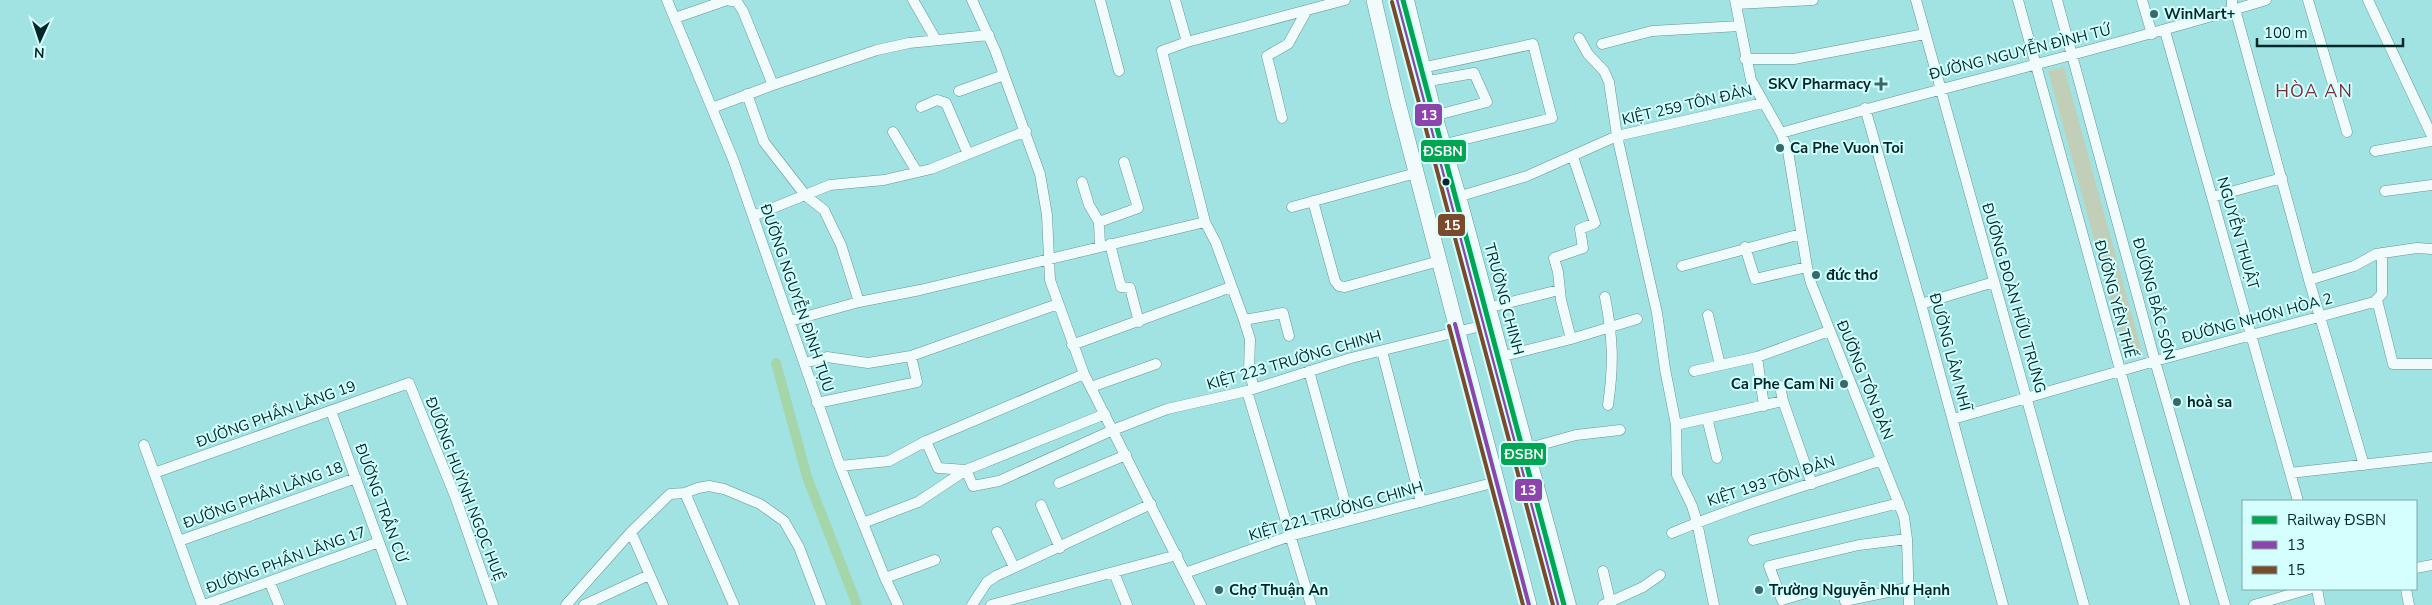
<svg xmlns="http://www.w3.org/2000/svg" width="2432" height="605" viewBox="0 0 2432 605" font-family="'Nunito Sans',sans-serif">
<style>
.green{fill:#c1cfb9}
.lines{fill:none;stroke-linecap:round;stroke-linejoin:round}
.canal{stroke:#a5d6aa;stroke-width:10}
.minor-casing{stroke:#699494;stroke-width:11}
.highway-casing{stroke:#699494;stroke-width:16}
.minor{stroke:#f1fbfb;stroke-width:10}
.highway{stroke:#f1fbfb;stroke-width:15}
.bus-1-casing{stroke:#d4fffe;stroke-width:8}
.bus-2-casing{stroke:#d4fffe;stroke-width:8}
.bus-1{stroke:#8e44ad;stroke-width:4}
.bus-2{stroke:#7a4b2a;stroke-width:4}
.rail-1-casing{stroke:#d4fffe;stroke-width:9}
.rail-1{stroke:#00a651;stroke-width:5}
.poi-dot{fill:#386969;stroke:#d4fffe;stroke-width:2}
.bus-dot{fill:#002828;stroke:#d4fffe;stroke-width:2}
.labels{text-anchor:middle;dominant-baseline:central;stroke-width:4;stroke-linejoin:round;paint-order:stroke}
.poi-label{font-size:15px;font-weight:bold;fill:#002828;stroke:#d4fffe;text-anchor:start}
.street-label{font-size:15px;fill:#002828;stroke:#d4fffe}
.quarter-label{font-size:18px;letter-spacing:1px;fill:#79313a;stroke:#d4fffe}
.line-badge{stroke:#d4fffe;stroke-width:2}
.badge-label{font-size:14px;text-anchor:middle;font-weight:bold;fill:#fff}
</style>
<rect width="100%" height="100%" fill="#a1e3e3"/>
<!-- green -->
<path class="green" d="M2064,67L2143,355L2127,360L2048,71Z"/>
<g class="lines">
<!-- canal -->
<path class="canal" d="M776,363L807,477L857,605"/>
<!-- minor casing -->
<g class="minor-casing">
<path id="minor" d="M667,0L733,159L840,466L885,578L898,605
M913,0L936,40
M972,0L995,50L1040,174L1047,215L1050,280L1084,374L1201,605
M1100,0L1119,71
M1175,0L1187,42
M1409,0L1437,115L1461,196L1571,605
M1735,0L1751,80L1781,133L1788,151L1807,267L1811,283L1904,517L1907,539L1909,605
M1916,0L2084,605
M2018,0L2185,605
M2057,0L2155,361L2225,605
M2142,0L2152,34
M2232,0V10
M2308,0L2347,132
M2368,0L2432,136
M1736,4L1813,0
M2235,9L2309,280L2364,465
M675,18L727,0L737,2L743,11L773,85L712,108
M2165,31L2298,501
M1579,38L1588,54L1604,71L1609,82L1617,136L1657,313L1665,369L1676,425L1677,475L1692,506L1697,522L1714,605
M1602,44L1652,31L1740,26
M1745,59H1794L1925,34
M1426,67L1533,44L1552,118L1445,144
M1429,81L1474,73L1487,102L1437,115
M773,85L877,50L909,43L989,35
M959,91L1004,75
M747,94L764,142L806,196L824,210L841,245L859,302
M921,107L937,100L946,103L968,154
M1865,108L1921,304L2003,605
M1282,118L1267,56L1288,44L1307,10
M893,132L917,172
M1781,133C1942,87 2106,49 2266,0
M2375,151L2432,141
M1082,182L1089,205L1099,222L1100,246
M2385,191L2432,185
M1461,196L1527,176L1617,136L1763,103
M2212,197L2282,178
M1313,201L1335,281L1339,286L1345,287L1439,261
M1292,207L1416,173
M753,216L830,185L884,180L931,169L1026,131
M1099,222L1138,208L1124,162
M1110,244L1121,287L1130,288L1139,322
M1745,247L1755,279L1807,267
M1682,266L1801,234
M2309,280L2354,266L2376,254L2417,248L2432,249
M1605,297C1613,338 1614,364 1608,405
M2377,300L2393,364H2432
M1921,304L1994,282
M1491,307L1559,290
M1708,315L1720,365
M1244,320L1250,339L1249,371L1254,388
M790,321L859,302L920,290L1205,222
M1289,336L1283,313L1244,320L1216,243L1205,222L1162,51L1187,42L1345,0
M1571,339L1561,300L1558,272L1554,258L1583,248L1580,229L1595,223L1573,157
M1072,345L1231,287
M1382,351L1421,502
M1504,356L1571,339L1637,319
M1757,357L1764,406
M804,363L827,357L868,363L911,356L1058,304
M1309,371L1350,520
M1694,371L1757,357L1829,331
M1780,386L1783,401L1812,484
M1091,387L1156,364
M1247,391L1311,605
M817,403L917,382L911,356
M331,411L402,605
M1707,418L1717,458
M1953,419L2155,361L2374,302L2382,294V253
M1676,425L1783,401
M926,441L938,468L966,470L973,486L999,481L1113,430L1167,409L1247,391L1351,358L1485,325
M144,445L202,605
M1529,448L1576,435L1620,430
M840,466L889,461L926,441L1084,374
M154,473L409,383L455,496L493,605
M2290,473L2432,457
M1059,483L1126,455
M685,493L734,605
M1041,505L1060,548
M863,523L918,502L966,470L1105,414
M631,532L663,605
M997,532L1014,567
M1672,533C1740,504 1811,485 1881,460
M1753,540L1899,503
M179,541L356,478
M2416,568L2432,565
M1603,571L1611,605
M1114,573L1127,605
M1185,573L1290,536L1496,482
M885,578L935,560
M270,583L279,605
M2317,589L2320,605
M2406,589L2409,605
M1809,592L1782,600L1769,566L1859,545L1907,539
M1845,601L1907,588
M204,605L379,542
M566,605L631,532L670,494L685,493L698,488L709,486L724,489L760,504L784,521L799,547L821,605
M584,605L649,575
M972,605L987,582L996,576L1151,504
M991,605L1177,555
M1603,605L1643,587L1660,575
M2254,605L2309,589"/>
</g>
<!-- highway casing -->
<g class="highway-casing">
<path id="highway" d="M1374,0L1397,99L1529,605
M1398,0L1559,605"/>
</g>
<!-- minor -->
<use href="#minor" class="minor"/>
<!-- highway -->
<use href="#highway" class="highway"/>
<!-- bus-1 casing -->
<g class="bus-1-casing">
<path id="bus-1" d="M1398,0L1559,605
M1455,324L1529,605"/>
</g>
<!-- bus-2 casing -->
<g class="bus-2-casing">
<path id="bus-2" d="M1392,2L1553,605
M1449,326L1523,605"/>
</g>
<!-- bus-1 -->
<use href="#bus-1" class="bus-1"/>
<!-- bus-2 -->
<use href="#bus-2" class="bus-2"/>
<!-- rail-1 casing -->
<g class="rail-1-casing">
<path id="rail-1" d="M1403,0L1564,605"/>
</g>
<!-- rail-1 -->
<use href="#rail-1" class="rail-1"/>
</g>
<!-- markers -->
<g class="poi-dot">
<circle cx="2154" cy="14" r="5"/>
<path d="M1878.5 76.5h5v5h5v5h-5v5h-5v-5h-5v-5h5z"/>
<circle cx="1780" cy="148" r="5"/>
<circle cx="1816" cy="275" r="5"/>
<circle cx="1844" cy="384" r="5"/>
<circle cx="2177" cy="402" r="5"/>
<circle cx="1219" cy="590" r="5"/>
<circle cx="1759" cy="590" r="5"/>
</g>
<circle class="bus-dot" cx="1446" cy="182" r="4.5"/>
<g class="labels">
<!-- poi labels -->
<g class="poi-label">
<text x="2164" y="14">WinMart+</text>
<text x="1871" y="84" text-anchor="end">SKV Pharmacy</text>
<text x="1790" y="148">Ca Phe Vuon Toi</text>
<text x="1826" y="275">đức thơ</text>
<text x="1834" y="384" text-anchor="end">Ca Phe Cam Ni</text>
<text x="2187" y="402">hoà sa</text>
<text x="1229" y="590">Chợ Thuận An</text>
<text x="1769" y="590">Trường Nguyễn Như Hạnh</text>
</g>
<!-- street labels -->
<g class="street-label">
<text transform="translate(2020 52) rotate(-14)">ĐƯỜNG NGUYỄN ĐÌNH TỨ</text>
<text transform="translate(1687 105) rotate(-13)">KIỆT 259 TÔN ĐẢN</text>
<text transform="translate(2238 233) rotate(74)">NGUYỄN THUẬT</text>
<text transform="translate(797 298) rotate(71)">ĐƯỜNG NGUYỄN ĐÌNH TỰU</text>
<text transform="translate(2014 298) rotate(74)">ĐƯỜNG ĐOÀN HỮU TRƯNG</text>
<text transform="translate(1504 299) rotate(75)">TRƯỜNG CHINH</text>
<text transform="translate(2115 299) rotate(75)">ĐƯỜNG YÊN THẾ</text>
<text transform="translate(2154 299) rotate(75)">ĐƯỜNG BẮC SƠN</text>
<text transform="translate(2257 318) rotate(-15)">ĐƯỜNG NHƠN HÒA 2</text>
<text transform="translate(1950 352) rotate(75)">ĐƯỜNG LÂM NHĨ</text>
<text transform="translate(1294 360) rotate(-16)">KIỆT 223 TRƯỜNG CHINH</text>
<text transform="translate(1865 380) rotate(68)">ĐƯỜNG TÔN ĐẢN</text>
<text transform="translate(276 414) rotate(-20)">ĐƯỜNG PHẦN LĂNG 19</text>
<text transform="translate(1771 481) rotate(-18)">KIỆT 193 TÔN ĐẢN</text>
<text transform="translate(465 489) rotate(69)">ĐƯỜNG HUỲNH NGỌC HUỆ</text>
<text transform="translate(263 495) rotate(-20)">ĐƯỜNG PHẦN LĂNG 18</text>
<text transform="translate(381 503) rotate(70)">ĐƯỜNG TRẦN CỪ</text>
<text transform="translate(1336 511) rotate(-16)">KIỆT 221 TRƯỜNG CHINH</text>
<text transform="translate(286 560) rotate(-20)">ĐƯỜNG PHẦN LĂNG 17</text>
</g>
<!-- quarter labels -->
<g class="quarter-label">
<text x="2314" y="91">HÒA AN</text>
</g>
</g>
<g class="line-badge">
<rect x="1414" y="103" width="29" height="24" rx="5" fill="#8e44ad"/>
<rect x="1420" y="139" width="47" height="24" rx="5" fill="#00a651"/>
<rect x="1437" y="213" width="29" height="24" rx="5" fill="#7a4b2a"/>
<rect x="1500" y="442" width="47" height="24" rx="5" fill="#00a651"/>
<rect x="1514" y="478" width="29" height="24" rx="5" fill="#8e44ad"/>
</g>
<g class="badge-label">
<text x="1429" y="120">13</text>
<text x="1443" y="156">ĐSBN</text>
<text x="1452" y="230">15</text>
<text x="1524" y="459">ĐSBN</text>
<text x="1528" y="495">13</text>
</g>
<!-- legend -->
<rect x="2242" y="500" width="175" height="90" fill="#d4fffe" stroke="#7fa9a8"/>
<rect x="2252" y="516" width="25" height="8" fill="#00a651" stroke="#7fa9a8"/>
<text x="2287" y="525" font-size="15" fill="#002828">Railway ĐSBN</text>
<rect x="2252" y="541" width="25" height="8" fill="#8e44ad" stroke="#7fa9a8"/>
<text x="2287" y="550" font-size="15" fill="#002828">13</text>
<rect x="2252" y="566" width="25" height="8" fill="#7a4b2a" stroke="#7fa9a8"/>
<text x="2287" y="575" font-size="15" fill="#002828">15</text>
<!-- north arrow -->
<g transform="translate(40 40) rotate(183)" stroke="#d4fffe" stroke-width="4" paint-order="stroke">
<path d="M0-4L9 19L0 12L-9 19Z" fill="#002828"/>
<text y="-8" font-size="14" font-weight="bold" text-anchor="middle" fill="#002828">N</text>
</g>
<!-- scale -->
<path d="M2257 38v8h146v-8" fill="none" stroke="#002828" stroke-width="2.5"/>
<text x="2264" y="38" font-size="15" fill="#002828" stroke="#d4fffe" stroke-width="4" paint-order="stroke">100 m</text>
</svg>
